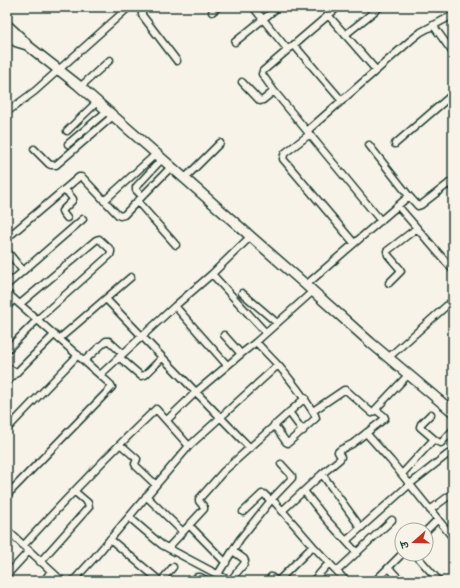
<svg xmlns="http://www.w3.org/2000/svg" width="460" height="588" viewBox="0 0 460 588" font-family="Kalam,'Playpen Sans Deva',sans-serif">
<style>
.lines{fill:none;stroke-linecap:round;stroke-linejoin:round}
.minor-casing{stroke:#1f3d34;stroke-width:9}
.secondary-casing{stroke:#1f3d34;stroke-width:12}
.minor{stroke:#f7f3e8;stroke-width:6}
.secondary{stroke:#f7f3e8;stroke-width:9}
</style>
<rect width="100%" height="100%" fill="#f7f3e8"/>
<filter id="ink" filterUnits="userSpaceOnUse"><feTurbulence type="fractalNoise" baseFrequency=".025" numOctaves="2"/><feDisplacementMap in="SourceGraphic" scale="8" xChannelSelector="R" yChannelSelector="G"/><feConvolveMatrix kernelMatrix="1 2 1 2 8 2 1 2 1" color-interpolation-filters="sRGB"/></filter>
<g filter="url(#ink)">
<g class="lines">
<!-- minor casing -->
<g class="minor-casing">
<path id="minor" d="M137,7L142,11V15L177,61
M253,7L288,50
M338,7L263,71L262,74L274,91L381,221
M212,12L218,7
M328,15L376,70
M433,25L453,53
M345,35L380,7
M235,42L278,7
M294,45L342,101
M242,82L260,101L263,100L274,91
M80,87L110,60
M7,112L35,91L129,7
M67,131L97,102
M307,131L411,40L421,32L453,15
M310,134L285,153L284,155L283,159L354,243
M68,144L107,111
M395,144L453,94
M369,145L409,196L418,206L421,205L448,184L449,183L453,188
M34,149L49,164L51,165H56L113,116
M184,179L220,143
M65,189L73,199L72,201L62,211L63,213L67,218
M142,196L136,190V187L162,159
M104,201L156,154
M137,201L176,245
M398,206L453,270
M7,238L79,177H81L83,178L118,215L120,216L124,215L171,167
M7,251L23,271
M212,274L266,333
M389,283L401,271L400,269L388,255L387,251L417,228
M7,285L83,219
M306,285L409,196
M7,293L100,375L111,385L112,387L7,495
M242,293L277,323
M106,299L250,448
M175,306L227,365
M7,307L14,299
M224,335L241,354
M59,339L131,277
M7,350L37,320L110,255L111,252V250L99,239L96,240L20,304
M119,357L141,376L145,375L162,358
M388,358L453,300
M84,361L106,341H109L122,353
M7,367L16,373
M100,375L175,306L212,274L250,237
M7,382L54,335
M313,411L344,390H346L372,413L408,375
M289,412L303,431
M431,414L421,424L420,427L434,439
M167,420L196,392L241,354L256,342
M274,425L286,442L288,443L316,418L315,415C304,397 292,381 278,365
M7,429L78,355
M366,433L391,461L453,538
M120,444L137,459L135,464L136,466L156,485
M322,474L361,528
M402,474L434,439L438,442L441,443L453,430
M304,491L326,519L357,553
M146,496L183,532
M272,499L313,546L346,581
M430,510L453,493
M282,511L322,474L340,459L341,457L338,452L340,450L352,444L383,420L385,418L384,416L376,410
M243,512L262,494H264L271,501
M129,517L157,541L162,545L230,581L244,564L245,561L244,559L233,551
M189,525L226,563
M7,530L62,581
M426,531L438,519
M110,539L160,581
M346,541L410,484L448,454
M23,546C66,499 110,453 156,409L189,446
M168,548L204,509V507L199,501V499L224,471L305,398
M415,554L439,581
M40,562L89,507L88,503L74,491
M389,568L401,581
M337,571L392,520
M218,574L240,539L272,499L292,478V476L281,464
M7,575L29,551
M44,581L51,571
M73,581L95,557L189,446L278,365L256,342L312,292
M161,581L173,567
M192,581L197,577H200L208,581
M268,581L271,577L277,581L279,580L313,546
M313,581L329,563
M375,581L402,554"/>
</g>
<!-- secondary casing -->
<g class="secondary-casing">
<path id="secondary" d="M7,25L22,39L27,45L78,85L306,285L371,343L453,412
M7,35L17,42L27,45"/>
</g>
<!-- minor -->
<use href="#minor" class="minor"/>
<!-- secondary -->
<use href="#secondary" class="secondary"/>
</g>
</g>
<!-- margin -->
<rect width="460" height="588" fill="none" stroke="#f7f3e8" stroke-width="24"/>
<rect x="12" y="12" width="436" height="564" fill="none" stroke="#1f3d34" stroke-width="1.5" filter="url(#ink)"/>
<!-- north arrow -->
<g transform="translate(414 542) rotate(250)"><circle r="19" fill="#f7f3e8" stroke="#a1aaa0"/>
<path d="M0-3L7 15L0 10L-7 15Z" fill="#c8321e"/>
<text y="-6" font-size="11" font-weight="bold" text-anchor="middle" fill="#1f3d34">उ</text>
</g>
</svg>
